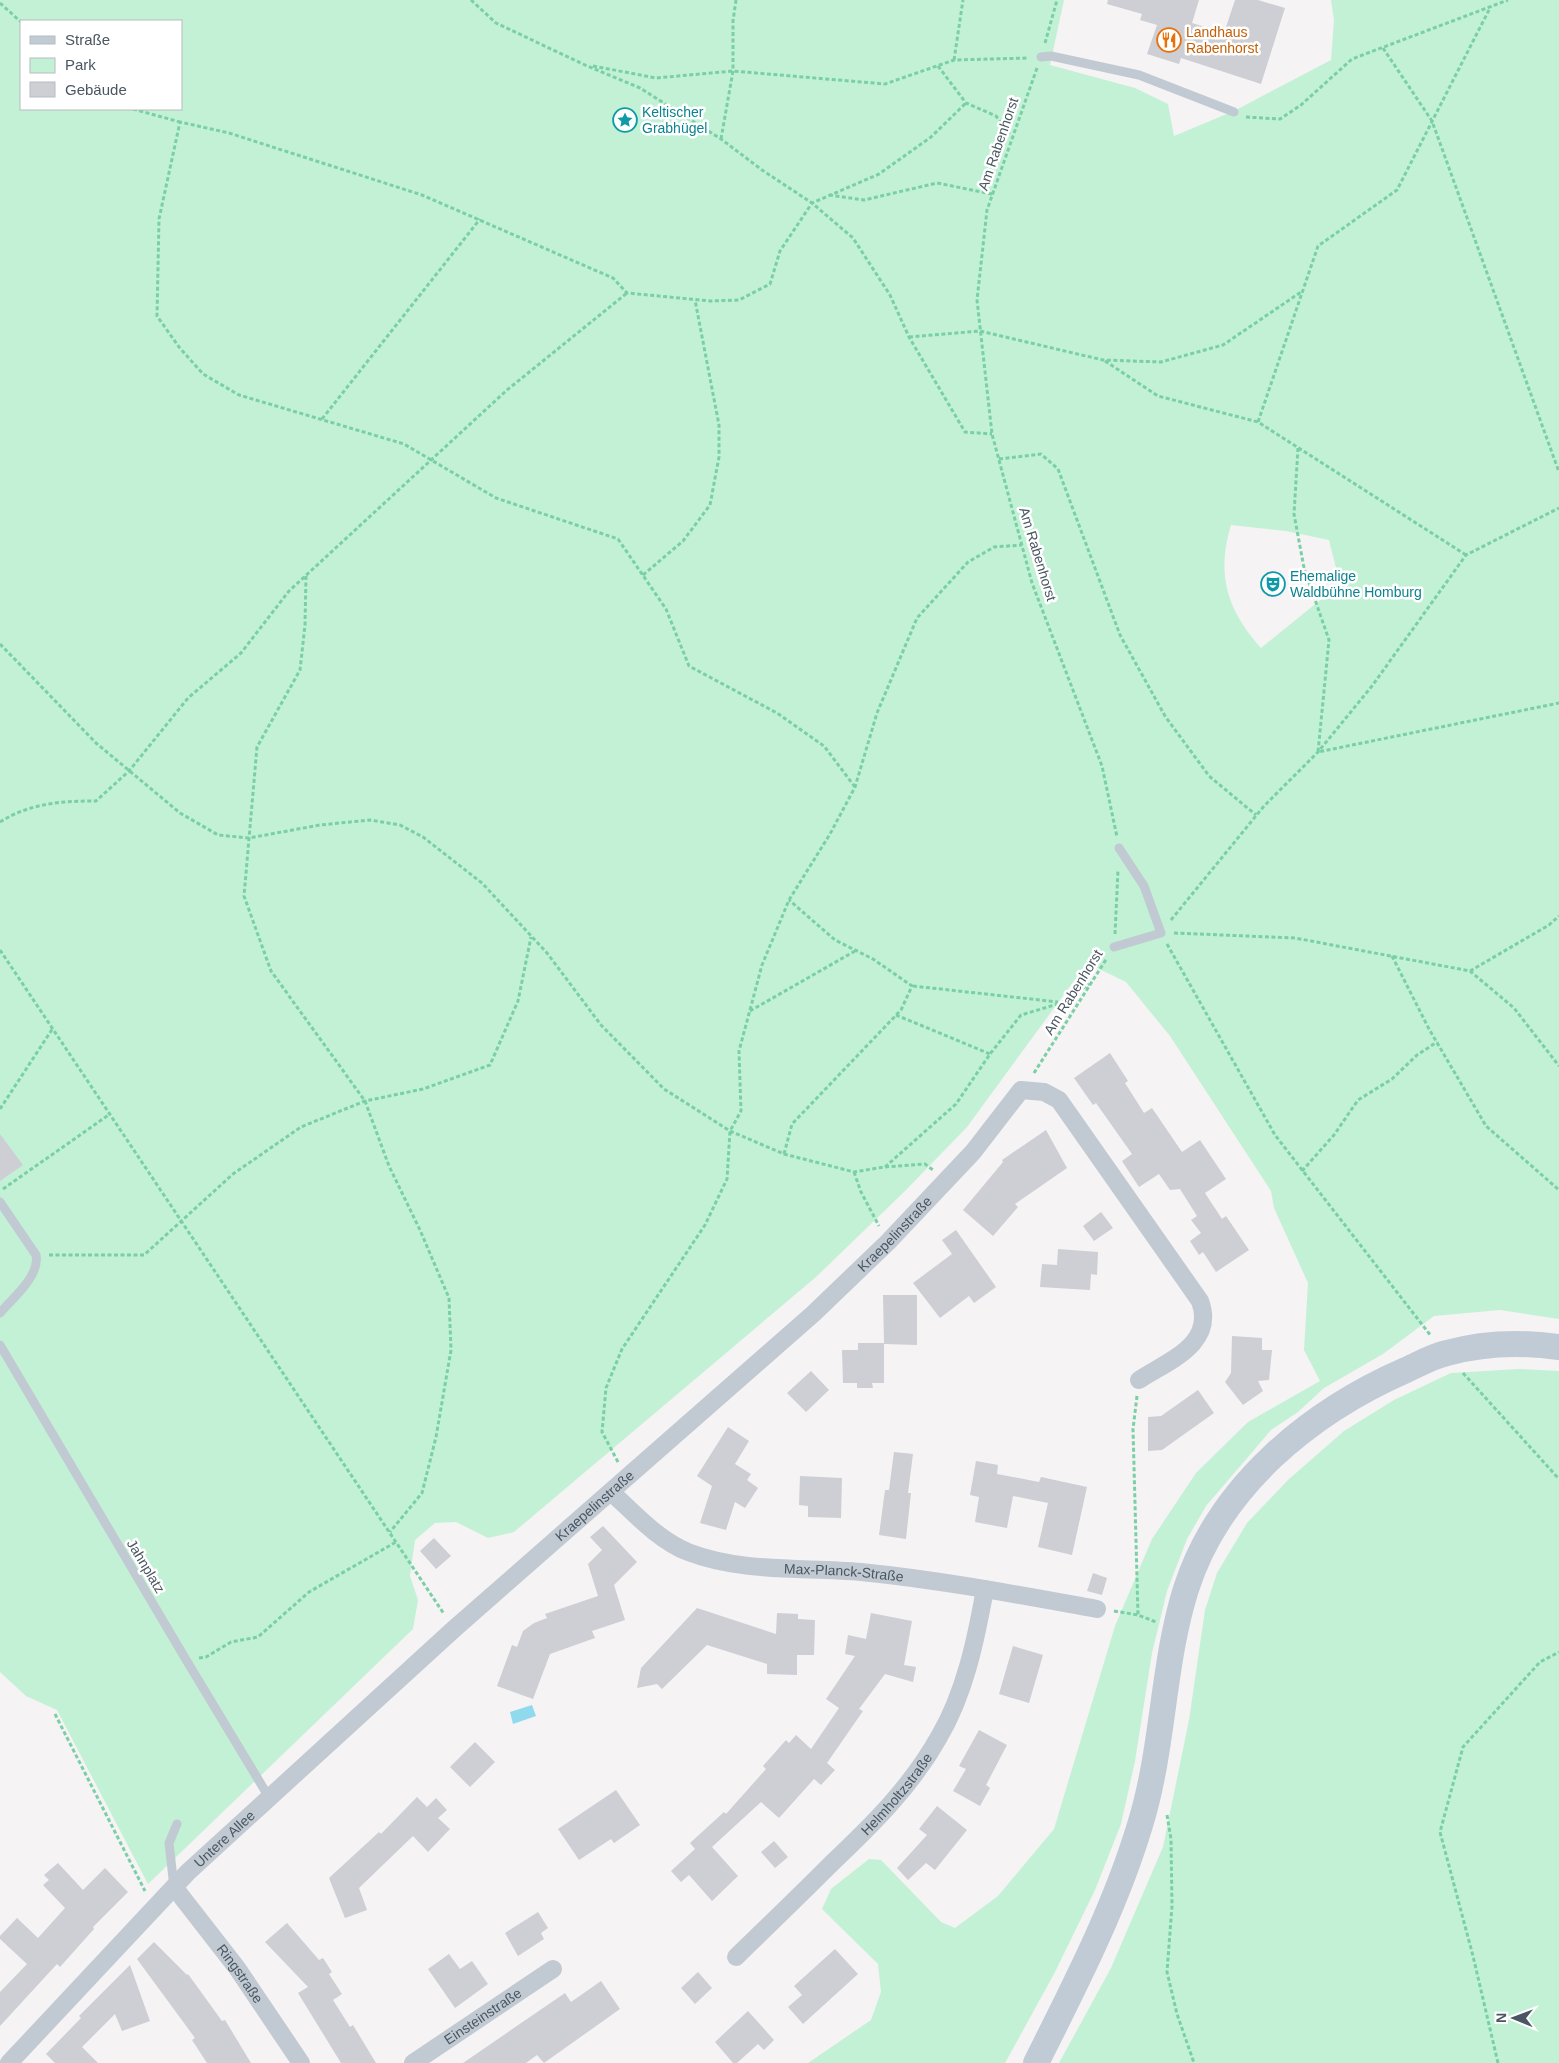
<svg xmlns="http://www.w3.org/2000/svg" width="1559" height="2063" viewBox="0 0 1559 2063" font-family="Arial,sans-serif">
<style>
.green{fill:#c3f1d5;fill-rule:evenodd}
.water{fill:#90daee}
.building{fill:#cdcfd5}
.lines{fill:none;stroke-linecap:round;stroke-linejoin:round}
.path{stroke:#7ad0a6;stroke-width:3;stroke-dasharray:4 2.5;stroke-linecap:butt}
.lane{stroke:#c1cad2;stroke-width:9}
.street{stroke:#c1cad2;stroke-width:18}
.secondary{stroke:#c1cbd6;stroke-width:26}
.labels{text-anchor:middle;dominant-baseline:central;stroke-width:5;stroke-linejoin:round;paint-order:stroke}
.food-label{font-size:14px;fill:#c56008;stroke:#fff;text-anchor:start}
.culture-label{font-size:14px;fill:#0d838f;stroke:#fff;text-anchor:start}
.street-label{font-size:14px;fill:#4a5661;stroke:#fff}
</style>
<rect width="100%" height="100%" fill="#f5f3f3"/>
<!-- green -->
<path class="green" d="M0,0H1064L1050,65L1135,88L1168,104L1174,136L1234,111L1331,60L1334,20L1331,0H1559V1319L1500,1310L1434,1316L1383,1354L1324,1388L1298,1412L1271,1430L1206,1506L1187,1539L1167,1591L1152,1653L1135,1761L1121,1824L1095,1890L1054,1974L1005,2063H808L871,2020L881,1992L878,1964L822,1909L831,1889L869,1859L881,1860L941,1922L955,1928L998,1896L1054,1829L1115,1626L1152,1539L1196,1473L1248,1422L1320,1381L1304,1350L1308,1283L1274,1208L1271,1191L1170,1036L1126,982L1087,963L967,1127L906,1190L816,1277L514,1532L488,1538L456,1522L435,1523L415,1540L410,1576L418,1600L413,1629L148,1884L57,1710L26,1696L0,1672ZM21,21H181V109H21ZM1231,525L1286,531L1329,540L1340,584L1261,648C1227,610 1216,575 1231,525Z
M1519,1369L1559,1371V2063H1059L1111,1968L1163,1847L1189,1720L1205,1610L1217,1573L1247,1523L1288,1480L1344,1431L1394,1400L1451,1373Z"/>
<!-- water -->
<path class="water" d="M532,1705L536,1716L513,1724L510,1712Z"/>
<!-- building -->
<path class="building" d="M1108,0H1199L1192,23L1224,33L1235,0H1258L1285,8L1261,84L1181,58L1179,64L1147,54L1157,25L1140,20L1142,14L1107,4Z
M1110,1053L1128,1081L1125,1083L1144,1113L1152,1108L1182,1152L1200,1140L1226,1179L1205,1193L1222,1219L1226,1216L1249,1250L1216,1272L1203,1252L1199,1255L1190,1241L1201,1233L1191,1220L1197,1216L1180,1189L1170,1190L1159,1174L1139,1187L1122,1161L1132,1154L1096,1103L1093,1105L1074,1078Z
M1046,1130L1067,1168L1015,1204L1018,1207L993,1236L963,1210L1003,1162L1002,1160Z
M0,1134L23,1165L0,1181Z
M1101,1212L1113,1228L1094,1241L1083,1226Z
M956,1230L996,1287L974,1303L969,1296L940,1318L913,1283L952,1254L942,1240Z
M1058,1249L1098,1252L1097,1275L1091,1274L1090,1290L1040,1287L1042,1264L1057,1265Z
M883,1295H917V1345L884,1344V1383H872L873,1388H857V1383H843L842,1350H858V1343H884Z
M1232,1336L1262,1338V1350H1272L1269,1380L1258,1381L1263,1391L1243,1405L1225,1382L1231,1373Z
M811,1371L829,1390L806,1412L787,1393Z
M1198,1390L1214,1413L1162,1450L1148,1451V1417L1161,1416Z
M728,1427L749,1441L735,1464L751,1474L747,1480L758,1488L745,1508L735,1502L726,1530L700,1523L712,1486L697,1476Z
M894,1452L913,1454L908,1493H911L906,1539L879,1535L885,1490H889Z
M976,1461L998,1465L997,1474L1039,1482L1041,1477L1087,1487L1072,1555L1038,1547L1048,1503L1013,1496L1007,1528L975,1522L979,1497L970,1495Z
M800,1476L842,1478L841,1518L808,1517V1506L799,1505Z
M603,1526L637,1562L614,1585L625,1620L592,1631L595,1638L550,1654L533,1699L497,1686L512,1645L517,1647L523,1631L534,1623L547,1618L545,1614L598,1596L588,1564L602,1550L590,1537Z
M434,1538L451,1556L436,1569L420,1551Z
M1093,1573L1107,1578L1102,1595L1087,1591Z
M697,1608L776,1634L777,1613L798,1614V1619L815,1620L814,1655H797V1675L767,1674V1664L707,1645L662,1689L657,1684L637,1688L641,1668Z
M871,1613L912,1621L904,1665L916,1667L913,1682L885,1674L859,1709L863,1711L827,1763L835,1770L821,1785L814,1779L779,1818L761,1802L712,1847L738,1876L712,1901L689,1875L681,1882L671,1871L695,1849L690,1843L724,1812L726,1814L766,1769L763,1766L786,1740L789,1743L796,1735L811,1749L839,1708L826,1699L855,1656L845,1654L848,1635L866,1639Z
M1013,1646L1043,1655L1029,1703L999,1694Z
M979,1730L1007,1745L986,1785L990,1788L980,1806L953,1791L966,1769L959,1766Z
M475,1742L495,1762L470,1787L450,1767Z
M616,1790L640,1825L614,1843L611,1839L579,1860L558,1829Z
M417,1797L427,1807L436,1798L447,1810L438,1818L450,1829L428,1852L413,1836L359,1888L367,1910L345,1918L329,1878L379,1832L381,1834Z
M937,1806L967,1830L935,1870L926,1863L908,1880L897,1868L927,1835L919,1829Z
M774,1841L788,1857L775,1868L761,1852Z
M58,1863L83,1890L105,1868L128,1892L93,1927L94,1929L60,1967L57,1964L0,2026V1992L27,1964L0,1939V1936L17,1918L38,1938L65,1908L43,1885L49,1880L44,1875Z
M538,1912L548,1928L541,1933L544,1939L518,1956L505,1933Z
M287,1923L319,1960L323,1958L332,1972L329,1974L342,1994L333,2000L350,2027L353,2025L376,2063H341L298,1993L308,1987L265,1942Z
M154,1942L187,1975L188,1974L222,2021L225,2020L251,2063H207L192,2040L195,2038L137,1959Z
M835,1949L858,1974L803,2024L788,2007L802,1995L794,1986Z
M449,1954L460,1969L472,1961L488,1984L455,2008L428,1969Z
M130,1965L150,2021L122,2031L115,2014L82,2047L98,2063H55L46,2054L81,2018L79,2016Z
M698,1972L712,1988L695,2004L681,1988Z
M601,1981L620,2009L544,2063L537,2055L526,2063H463L565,1993L571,2002Z
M748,2011L774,2040L764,2050L758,2044L737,2063H733L715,2042Z"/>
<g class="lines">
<!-- path -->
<path class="path" d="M471,0L496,23L585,65L640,88L721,139L762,170L812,203L853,238L890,295L909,337L965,432L992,434
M0,3L21,22
M1045,43L1057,0
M1383,48L1432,121L1559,472
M954,60L963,0
M593,66L656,78L733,71L885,84L954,60L1028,58
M938,66L966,103L996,116L1011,136
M1037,68L987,210L977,300L992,434L1032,583L1102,766L1117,837
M133,109L180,122
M1246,117L1280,119L1301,105L1352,59L1508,0
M721,139L733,71V21L736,0
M829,195L864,200L937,183L992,194
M909,337L980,331L1103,360L1161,362L1223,345L1301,292
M1105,361L1158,396L1258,422
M322,419L480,219
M1298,448L1294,514L1304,568L1329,640L1318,752L1559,703
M999,459L1041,454L1058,469L1120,635L1165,716L1209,776L1256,815
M1466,555L1258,422L1318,246L1397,190L1491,6
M643,575L683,541L710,505L719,457V425L695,300
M306,576L305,625L300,670L257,747L244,896L271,971L365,1101L389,1166L420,1230L449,1298L451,1350L436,1437L422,1493L390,1532
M0,644L96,743L180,813L218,835L249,838L320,825L370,820L400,825L423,837L482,883L547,953L601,1025L664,1089L730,1131L784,1154L854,1172L884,1167L925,1164L933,1170
M855,787L824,746L777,713L689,666L666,609L618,539L496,498L404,444L239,395L203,374L179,347L157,316L159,219L180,122L229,133L422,195L613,278L627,293L710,301L739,300L770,284L780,251L812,203L879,174L931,137L966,103
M0,822C30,803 62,801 96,801L129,771L188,698L241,653L289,591L507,390L627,293
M1171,920L1264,806L1318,752L1372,686L1466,555L1559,508
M1174,933L1295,938L1470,971L1514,1008L1559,1066
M1115,934L1118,870
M1167,944L1275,1135L1431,1336
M0,950L444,1614
M1392,956L1429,1029L1486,1126L1559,1190
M1470,971L1549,925L1559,916
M913,986L1058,1002
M750,1011L855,951
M896,1015L990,1054
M1034,1073L1107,958
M0,1109L53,1028
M784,1154L792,1124L901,1010L912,986L873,959L835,940L789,900
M885,1167L956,1104L990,1054L1021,1015L1061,1003L1089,984
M1302,1171L1334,1135L1358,1100L1392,1079L1417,1055L1437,1042
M854,1172L861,1192L879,1226
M3,1189L110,1114
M49,1255H144L233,1174L301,1127L365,1101L423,1089L490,1065L518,1001L531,937
M1463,1373L1559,1479
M1137,1396L1133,1429L1138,1615
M618,1462L602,1432L606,1388L622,1349L705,1225L727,1179L730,1131L741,1111L739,1051L762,965L789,900L830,834L855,787L877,713L917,618L968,562L994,547L1022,545
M1114,1611L1138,1615L1156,1622
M199,1658L206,1657L231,1642L258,1637L309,1592L396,1542
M55,1714L145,1891
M1167,1815L1171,1839L1172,1906L1167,1972L1177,2014L1194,2063
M1498,2063L1473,1956L1440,1832L1463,1747L1540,1662L1559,1652"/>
<!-- lane -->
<path class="lane" d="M1041,57L1051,56L1139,75L1234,112
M1114,947L1161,933L1144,886L1119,848
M0,1202L36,1255C40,1276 13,1298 0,1313
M0,1345L185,1658L270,1799
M174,1887L169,1843L177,1824"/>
<!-- street -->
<g class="street">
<path id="s1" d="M611,1492C634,1513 658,1540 688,1552C742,1573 805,1567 861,1572C941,1580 1019,1595 1097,1609"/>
<path id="s2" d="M174,1887L237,1968L301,2063"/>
<path id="s3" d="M736,1957C768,1926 800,1895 831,1864C872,1825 911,1787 939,1737C965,1693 976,1639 985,1589"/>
<path id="s4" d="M9,2063L188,1872L454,1629L813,1314L888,1242L973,1152L1021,1090L1044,1092L1059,1100L1200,1301C1216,1344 1168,1361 1139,1380"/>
<path id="s5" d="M413,2063L553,1969"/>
</g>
<!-- secondary -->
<path class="secondary" d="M1036,2063C1075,1985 1115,1908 1140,1825C1164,1748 1162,1665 1186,1589C1219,1486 1310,1412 1406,1370C1419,1364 1433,1356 1447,1353C1483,1343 1522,1342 1559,1347"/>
</g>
<!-- icons -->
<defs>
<g id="restaurant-ring" transform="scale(1.25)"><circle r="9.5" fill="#fff" stroke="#e8710a" stroke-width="1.5"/><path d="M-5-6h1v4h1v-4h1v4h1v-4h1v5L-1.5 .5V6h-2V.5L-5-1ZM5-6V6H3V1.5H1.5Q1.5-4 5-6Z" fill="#e8710a"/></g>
<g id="sight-ring" transform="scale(1.25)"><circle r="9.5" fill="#fff" stroke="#0f9aa8" stroke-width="1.5"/><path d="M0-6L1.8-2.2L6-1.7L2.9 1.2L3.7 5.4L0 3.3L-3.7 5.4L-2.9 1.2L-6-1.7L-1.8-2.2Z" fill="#0f9aa8"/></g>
<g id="theatre-ring" transform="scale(1.25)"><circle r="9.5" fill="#fff" stroke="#0f9aa8" stroke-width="1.5"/><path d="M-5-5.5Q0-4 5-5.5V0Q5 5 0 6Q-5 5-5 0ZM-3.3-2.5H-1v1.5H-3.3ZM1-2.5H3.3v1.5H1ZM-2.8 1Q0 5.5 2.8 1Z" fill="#0f9aa8"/></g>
</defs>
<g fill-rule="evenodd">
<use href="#restaurant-ring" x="1169" y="40"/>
<use href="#sight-ring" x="625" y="120"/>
<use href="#theatre-ring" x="1273" y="584"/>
</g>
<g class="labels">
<!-- food labels -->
<g class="food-label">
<text x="1186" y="32">Landhaus<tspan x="1186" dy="16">Rabenhorst</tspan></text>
</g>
<!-- culture labels -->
<g class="culture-label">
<text x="642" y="112">Keltischer<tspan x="642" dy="16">Grabhügel</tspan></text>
<text x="1290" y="576">Ehemalige<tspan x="1290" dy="16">Waldbühne Homburg</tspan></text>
</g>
<!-- street labels -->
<g class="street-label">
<text transform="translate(998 144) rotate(-71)">Am Rabenhorst</text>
<text transform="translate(1038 554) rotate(73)">Am Rabenhorst</text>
<text transform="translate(1073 992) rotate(-58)">Am Rabenhorst</text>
<text stroke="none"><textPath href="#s4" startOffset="1214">Kraepelinstraße</textPath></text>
<text stroke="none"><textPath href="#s4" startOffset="809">Kraepelinstraße</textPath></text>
<text transform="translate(146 1566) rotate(59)">Jahnplatz</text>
<text stroke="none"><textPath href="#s1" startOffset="256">Max-Planck-Straße</textPath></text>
<text stroke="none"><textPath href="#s3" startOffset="229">Helmholtzstraße</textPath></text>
<text stroke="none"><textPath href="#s4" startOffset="311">Untere Allee</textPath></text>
<text stroke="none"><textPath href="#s2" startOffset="109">Ringstraße</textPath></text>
<text stroke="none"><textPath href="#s5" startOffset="84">Einsteinstraße</textPath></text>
</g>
</g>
<!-- legend -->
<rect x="20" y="20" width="162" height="90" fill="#ffffff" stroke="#b7bbc0"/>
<rect x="30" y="36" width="25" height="8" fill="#c1cbd6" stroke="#b7bbc0"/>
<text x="65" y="45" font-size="15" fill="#4a5661">Straße</text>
<rect x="30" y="58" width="25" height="15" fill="#c3f1d5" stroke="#b7bbc0"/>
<text x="65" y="70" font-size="15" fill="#4a5661">Park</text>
<rect x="30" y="82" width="25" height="15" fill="#cdcfd5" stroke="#b7bbc0"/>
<text x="65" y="95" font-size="15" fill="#4a5661">Gebäude</text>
<!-- north arrow -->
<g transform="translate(1514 2018) rotate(271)" stroke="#ffffff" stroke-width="4" paint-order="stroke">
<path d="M0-4L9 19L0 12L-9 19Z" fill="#4a5661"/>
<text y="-8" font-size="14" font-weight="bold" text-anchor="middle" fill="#4a5661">N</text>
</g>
</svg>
